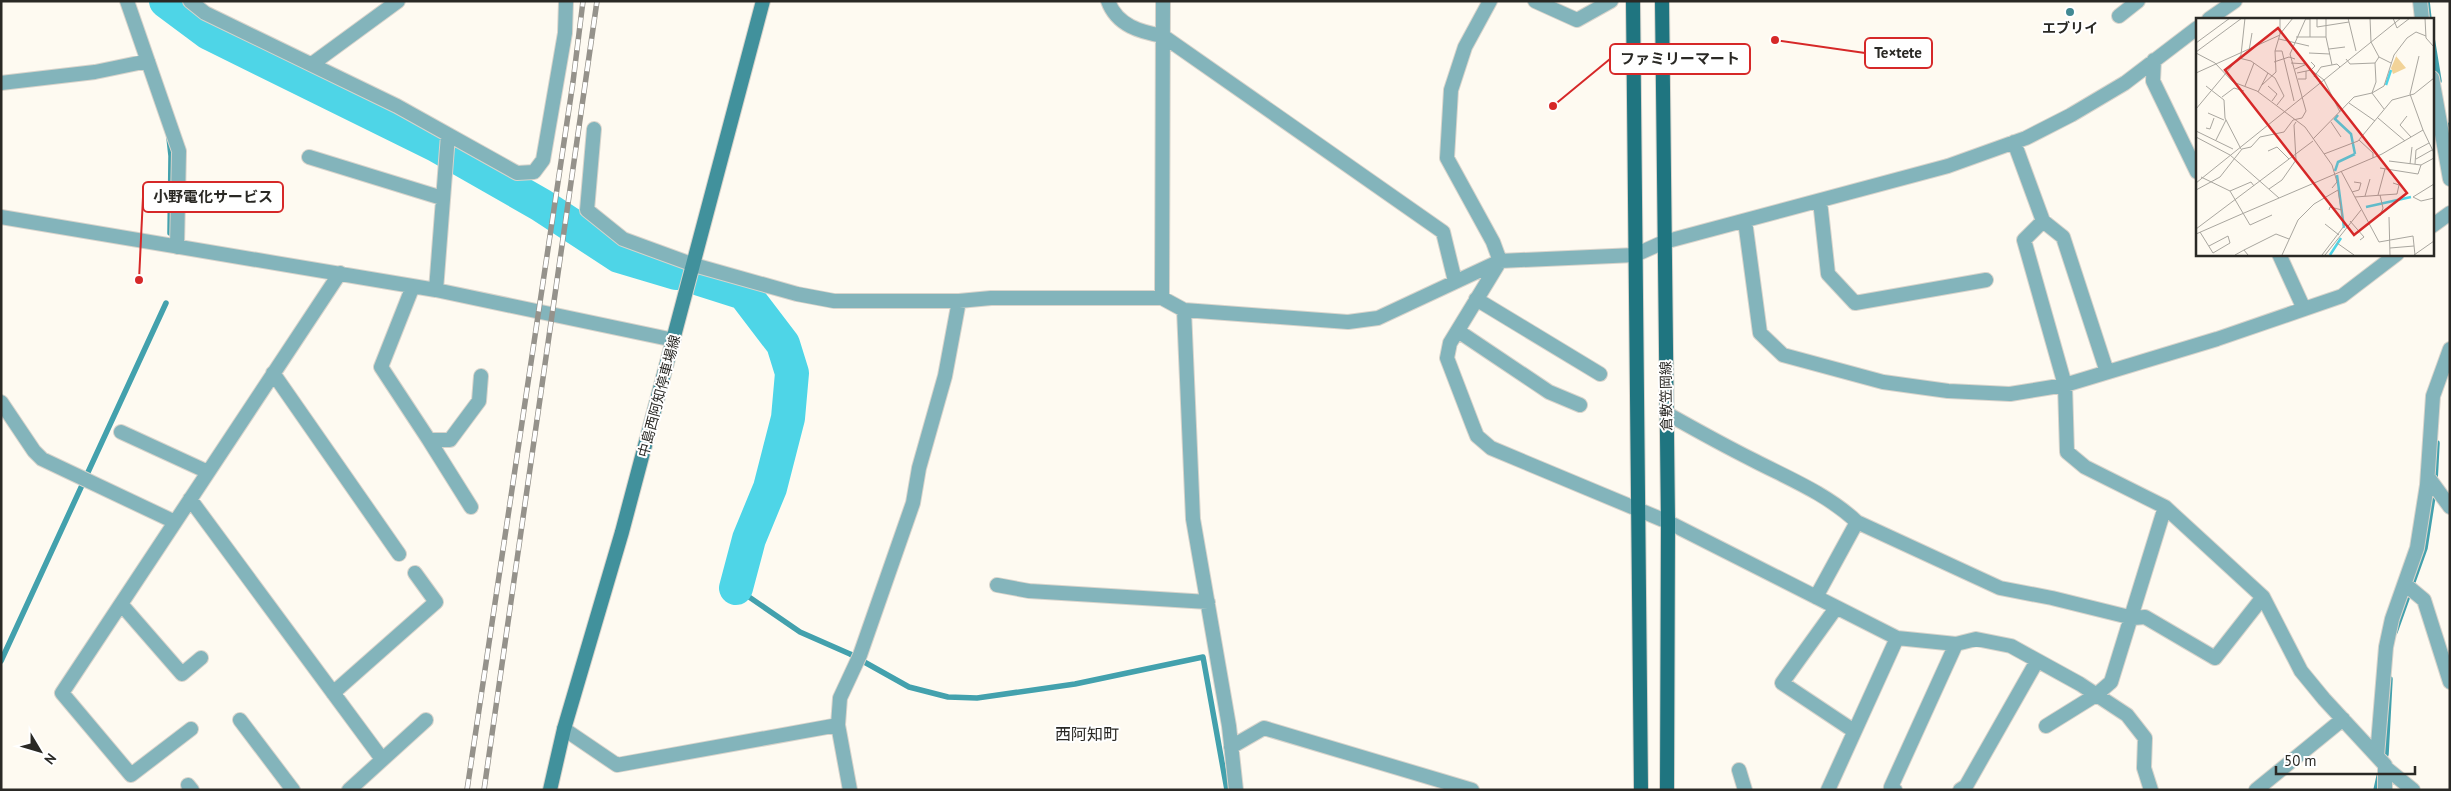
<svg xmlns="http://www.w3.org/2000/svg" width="2451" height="791" viewBox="0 0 2451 791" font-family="'PT Sans','Noto Sans JP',sans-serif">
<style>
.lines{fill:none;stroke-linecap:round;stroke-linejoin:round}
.stream{stroke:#43a1ad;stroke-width:5.5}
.river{stroke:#4ed5e7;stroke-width:34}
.minor-casing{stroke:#d8d4cc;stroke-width:16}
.secondary-casing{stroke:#d8d4cc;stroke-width:16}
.primary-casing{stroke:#d8d4cc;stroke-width:16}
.minor{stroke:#83b4bb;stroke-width:14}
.secondary{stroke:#41919c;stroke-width:14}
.primary{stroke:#1f7580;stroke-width:14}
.rail-casing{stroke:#95928b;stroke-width:5.5}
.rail{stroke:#fff;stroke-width:4;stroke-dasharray:11;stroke-linecap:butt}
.poi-dot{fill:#428993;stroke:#fff;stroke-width:2}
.labels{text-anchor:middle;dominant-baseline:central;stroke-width:4;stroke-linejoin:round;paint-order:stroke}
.poi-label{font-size:14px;font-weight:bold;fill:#2a2925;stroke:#fff}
.street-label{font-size:14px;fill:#2a2925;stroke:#fff}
.quarter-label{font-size:16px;fill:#2a2925;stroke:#fff}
.inset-river{fill:none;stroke:#4ed5e7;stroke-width:2.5}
.inset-road{fill:none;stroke:#a9a69f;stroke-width:1}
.view{fill:#d62828;fill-opacity:0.15;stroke:#d62828;stroke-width:2.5}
.inset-edge{fill:none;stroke:#2a2925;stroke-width:2.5}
.leader{fill:none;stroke:#d62828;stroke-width:2}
.callout-dot{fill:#d62828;stroke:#fff;stroke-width:2}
.callout{fill:#fff;stroke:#d62828;stroke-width:2}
.callout-label{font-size:15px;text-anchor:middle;font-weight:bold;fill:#2a2925}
</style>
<rect width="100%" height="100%" fill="#fefaf1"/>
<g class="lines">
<!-- stream -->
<path class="stream" d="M2427,1L2429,19
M2432,38L2439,81
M2447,125L2450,137
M169,138L171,156L170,233
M2435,481L2437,443
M736,588L800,632L850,654L909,687L948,697L977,698L1075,684L1203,657L1227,790
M2395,632L2425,548L2434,490
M1,661L166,303
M2384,761L2386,754L2390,679
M2376,790L2380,772"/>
<!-- river -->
<path class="river" d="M166,1L209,33L436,145L541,205L619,256L676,273
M700,279L744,293L783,344L792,373L788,418L770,488L749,539L736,588"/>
<!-- minor casing -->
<g class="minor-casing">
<path id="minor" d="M127,1L179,151L177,247
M190,1L205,13L397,106L517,173L534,172L543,160L565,33L566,1
M1108,1C1117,26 1141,32 1163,36L1443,232L1455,281
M1490,1L1465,47L1451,90L1447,158L1493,242L1500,261
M1535,1L1577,20L1611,1
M2420,1L2422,19
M2119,16L2138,1
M2209,19L2235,1
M2154,60L2153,81L2197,172
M312,64L398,1
M2432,78L2450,179
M1,83L95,72L148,61
M594,129L587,210L623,239L694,265L797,294L834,301H959L991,298H1162L1184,310L1348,322L1378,318L1500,261L1635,255L1664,242L1948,166L2026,138L2071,115L2125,83L2197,28
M2014,142L2043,221L2063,237L2107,372
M309,157L442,198
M1820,201L1828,274L1855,303L1986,280
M1,217L436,290L674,340
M1745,221L1760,333L1783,355L1883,382L1948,391L2010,394L2065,385L2217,339L2342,296L2397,254
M2043,221L2024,240L2065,385L2067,452L2085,467L2165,507L2263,597L2301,671L2324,699L2385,765V790
M2432,226L2450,213
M2279,254L2304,309
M1500,261L1450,343L1447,358L1473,426L1477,436L1491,448L1668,522L1897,638L1956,644L1976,639L2011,646L2080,684L2127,715L2145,738L2144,768L2151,790
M413,286L381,367L429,440H450L479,401L481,376
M436,290L448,135
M1162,298L1163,1
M1476,299L1600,374
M1184,310L1193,519L1229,726L1236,790
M1458,331L1549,392L1580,405
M273,373L399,554
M1,402L34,451L42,459L175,522
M1666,413C1696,430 1725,446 1755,461C1790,479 1827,494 1857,522L2000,588L2052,598L2133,618L2145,617L2215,658L2263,597
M121,432L208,472
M429,440L471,507
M2428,477L2450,507
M190,499L382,759
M997,585L1029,591L1208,602
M2406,585L2424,600L2450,682
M1816,597L1857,522
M121,604L182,674L201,658
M1836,608L1782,683L1854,731
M333,693L436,602L415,573
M240,720L293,790
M2046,726L2096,695L2111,682L2165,507
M191,729L131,775L62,693L340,273
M564,729L617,765L838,725
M1231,747L1264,728L1472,790
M2377,756L2386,647L2392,619L2417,548L2427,485L2433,396L2450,349
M2386,768L2413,790
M1739,770L1745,790
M188,785L192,790
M349,790L426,720
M850,790L838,725L840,698L860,655L913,503L919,468L945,376L959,301
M1828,790L1897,638
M1895,790L1891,787L1956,644
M1960,790L1966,786L2037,661
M2256,790L2343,719"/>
</g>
<!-- secondary casing -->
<g class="secondary-casing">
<path id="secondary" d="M550,790L564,729L622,532L763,1"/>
</g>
<!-- primary casing -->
<g class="primary-casing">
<path id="primary" d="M1633,1L1641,790
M1662,1L1668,522L1667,790"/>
</g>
<!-- minor -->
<use href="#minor" class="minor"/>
<!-- secondary -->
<use href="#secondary" class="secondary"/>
<!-- primary -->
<use href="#primary" class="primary"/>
<!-- rail casing -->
<g class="rail-casing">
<path id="rail" d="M467,790L573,82L583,1
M484,790L597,1"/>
</g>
<!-- rail -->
<use href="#rail" class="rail"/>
</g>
<!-- markers -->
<circle class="poi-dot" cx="2070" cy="12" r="5"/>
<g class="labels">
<!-- poi labels -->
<g class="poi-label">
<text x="2070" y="28">エブリイ</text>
</g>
<!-- street labels -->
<g class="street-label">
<text transform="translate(659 396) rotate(-75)">中島西阿知停車場線</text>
<text transform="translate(1666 396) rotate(-91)">倉敷笠岡線</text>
</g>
<!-- quarter labels -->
<g class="quarter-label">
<text x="1087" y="734">西阿知町</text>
</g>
</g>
<!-- overview -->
<g transform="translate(2196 18)">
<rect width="238" height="238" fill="#fefaf1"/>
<path d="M202,34L200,38L210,50L197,56L195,50Z" fill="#f2d398"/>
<path class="inset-river" d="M190,67L195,52M142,97L139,101L155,116L159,136M139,153L142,144L159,136M141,157L148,210M170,189L215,179M134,237L145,220"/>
<path class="inset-road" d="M121,0V9L153,4M130,0V19M152,0L160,33M174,0L175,24L183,39L195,45M197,0L201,10L214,0M229,0L230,20L238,29M110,1H114V19M84,16V0M100,19H130L136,47M83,21L113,28M0,25L34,0M133,31L149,29M53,33L56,15M79,33H86L98,83M0,34L46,0M0,35L19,45L37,64L61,73L109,109L136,147L141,164L136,170M113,35L134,36M223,38L214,76L227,112M183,39L179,45L180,64L176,75L188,91M43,40L55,43L79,60L88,78L81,87M150,41L154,46L179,45M78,44L93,39L99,41M95,45L111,46L99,51M115,52L128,62L144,94M0,55L84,17M101,55L115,52L119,48L115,44M118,59L125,49L141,46L144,49M102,61H110V53M66,67L80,54L79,33L84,16L97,0M10,68L28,82L29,100L45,131M49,68L58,45M72,68L81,76L76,83M62,74L72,55M26,79L38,70L48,73M153,85L179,103M0,91L45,37L49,0M12,95L28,102M211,98L204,107L215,119M182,100L209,123M97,102L106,100L110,93L94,36L110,0M135,104L145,119M10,110L14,111L18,100M0,113L37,131M0,119L34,137L83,180M117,121L158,79L176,75L188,68L198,37L211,20L220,14L230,18M20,122L30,102M163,122L177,135V140M72,133L81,129L93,141M128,136L162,123L196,82L218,76L238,60M220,141L236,132M193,143L225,147L238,140M214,146L216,129M219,146L220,132L233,125M184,150L222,156L225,147M145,153L183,224L217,218L219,237M5,159L34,173L54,207M0,165L205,0M73,171L86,162L100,142L98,107L100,104M0,172L24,159L46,131L55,129L64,119L88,114L97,102M34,173L55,164L58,168M156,174L163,172L165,165L158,164M182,177L189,151M184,177L187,190L184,198M169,178L174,161M159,179L201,176L203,167L197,165M217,179L238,166M217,179L225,183L238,180M133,192L134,189L146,192M48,195L186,136L227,112L238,135M193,199L194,237M154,203L168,219L164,222M129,206L143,217M54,207L76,197M0,211L117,123M4,214L17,235L34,225L32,218L13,228M0,216L48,195M141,225L158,237M194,230L218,228M48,232L80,216L93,221M39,237L48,232L52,237M86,237L102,202L118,186L142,172L148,208L126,237M129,237L165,192M218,237L238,223"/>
<path class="view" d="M82,10L211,175L158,217L29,52Z"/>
<rect width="238" height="238" class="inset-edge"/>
</g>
<!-- callouts -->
<path class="leader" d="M1775 40L1865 53M1553 106L1610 59M139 280L143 197"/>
<g class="callout-dot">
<circle cx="1775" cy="40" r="5"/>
<circle cx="1553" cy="106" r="5"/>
<circle cx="139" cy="280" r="5"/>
</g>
<g class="callout">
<rect x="1865" y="38" width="67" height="30" rx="5"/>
<rect x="1610" y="44" width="140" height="30" rx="5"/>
<rect x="143" y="182" width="140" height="30" rx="5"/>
</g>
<g class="callout-label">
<text x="1898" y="58">Te×tete</text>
<text x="1680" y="64">ファミリーマート</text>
<text x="213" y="202">小野電化サービス</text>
</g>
<!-- border -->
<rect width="2451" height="791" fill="none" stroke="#2a2925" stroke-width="5"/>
<!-- north arrow -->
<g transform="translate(40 751) rotate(128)" stroke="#ffffff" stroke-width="4" paint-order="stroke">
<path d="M0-4L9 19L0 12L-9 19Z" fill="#2a2925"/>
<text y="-8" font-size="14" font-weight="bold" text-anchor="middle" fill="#2a2925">N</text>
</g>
<!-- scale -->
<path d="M2276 766v8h139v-8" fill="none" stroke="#2a2925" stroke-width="2.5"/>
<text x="2284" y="766" font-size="15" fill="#2a2925" stroke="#ffffff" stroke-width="4" paint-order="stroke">50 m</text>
</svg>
